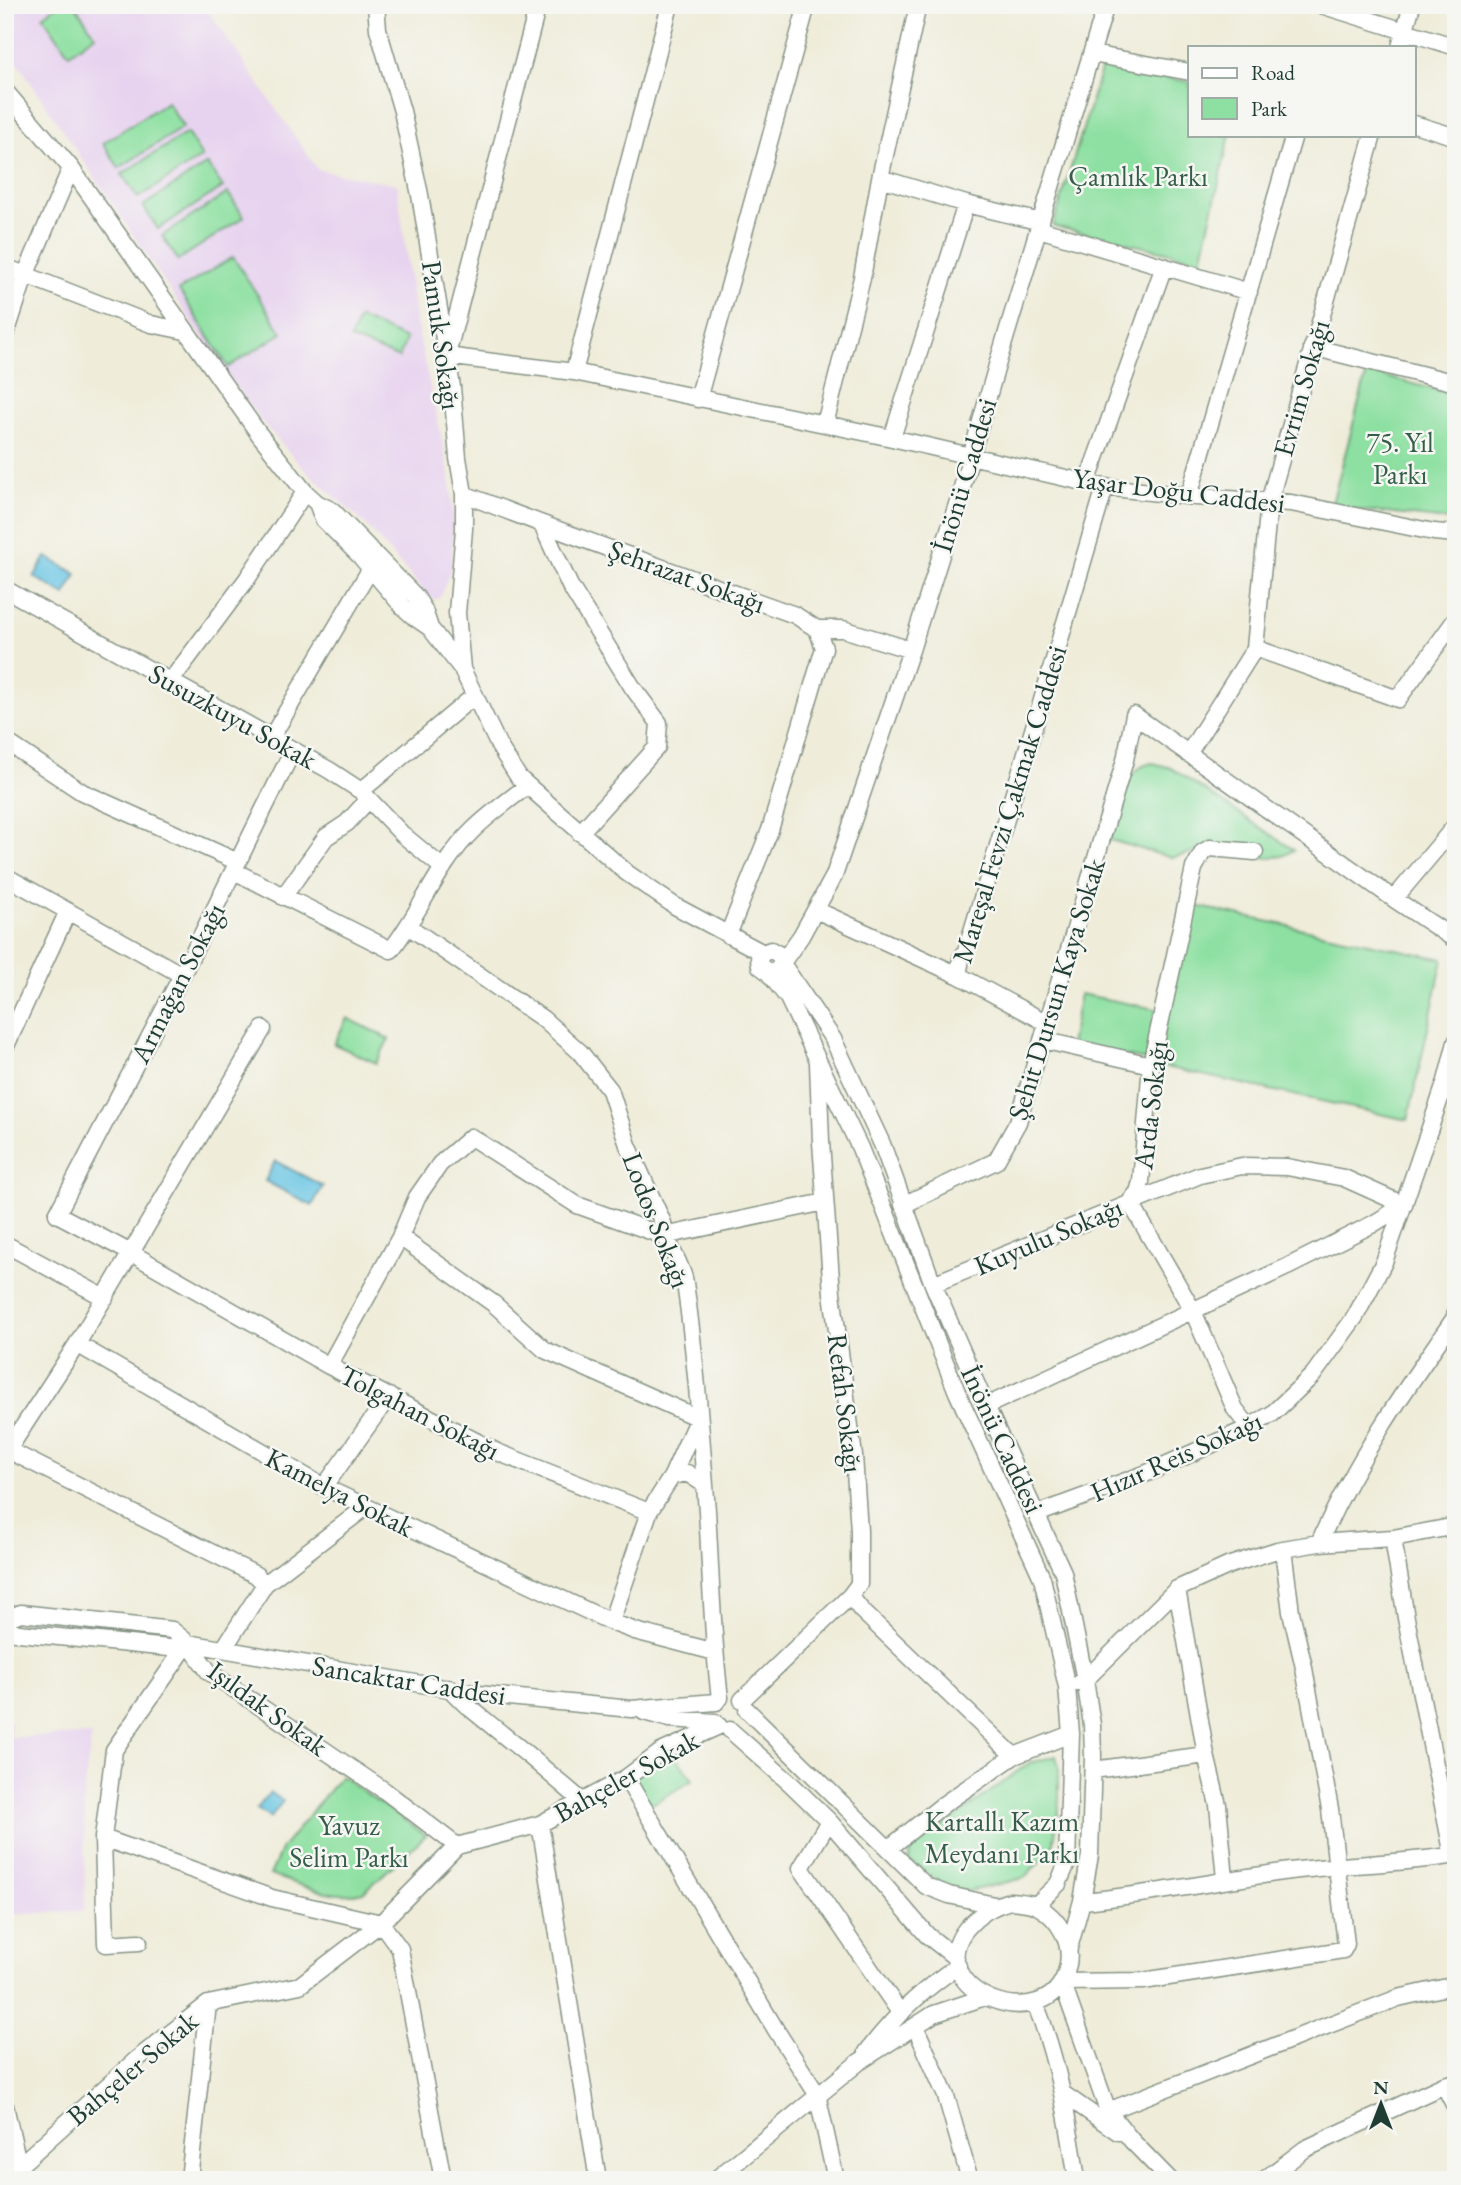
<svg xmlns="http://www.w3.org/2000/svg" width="1461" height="2185" viewBox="0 0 1461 2185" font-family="'EB Garamond',serif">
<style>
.built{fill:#e7d2ef}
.green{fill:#8de0a1;stroke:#568e6a;stroke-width:2}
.water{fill:#65c4e4;stroke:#42808c;stroke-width:2}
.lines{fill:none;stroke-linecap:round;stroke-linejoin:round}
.minor-casing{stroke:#879486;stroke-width:19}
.minor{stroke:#fff;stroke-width:16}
.labels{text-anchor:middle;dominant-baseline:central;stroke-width:5;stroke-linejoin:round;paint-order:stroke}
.park-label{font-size:28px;fill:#355e4a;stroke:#f6f6f2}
.street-label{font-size:28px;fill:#1f3d34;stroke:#f6f6f2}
</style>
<rect width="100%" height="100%" fill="#f6f6f2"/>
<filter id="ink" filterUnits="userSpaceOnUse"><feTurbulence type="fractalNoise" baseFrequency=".0143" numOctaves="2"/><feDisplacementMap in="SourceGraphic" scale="14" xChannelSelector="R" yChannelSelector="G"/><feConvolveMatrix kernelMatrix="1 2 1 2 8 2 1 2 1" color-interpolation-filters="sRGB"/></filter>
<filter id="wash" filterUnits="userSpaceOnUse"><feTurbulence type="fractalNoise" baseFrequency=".00686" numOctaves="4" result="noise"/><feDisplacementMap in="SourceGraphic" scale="28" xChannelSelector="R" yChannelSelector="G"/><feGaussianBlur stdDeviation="1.57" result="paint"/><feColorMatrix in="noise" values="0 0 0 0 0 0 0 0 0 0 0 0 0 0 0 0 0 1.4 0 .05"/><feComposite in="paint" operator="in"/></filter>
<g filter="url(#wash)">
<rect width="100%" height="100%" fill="#efecd9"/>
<!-- built -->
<path class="built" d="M5,5H204L318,170L397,184L415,318L450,476L453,515L452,559L451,569L441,596L435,600L428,596L366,525L304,469L262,422L225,372L5,44Z
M5,1721H11L10,1737L92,1735L84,1786L85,1911L5,1915Z"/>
<!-- green -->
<path class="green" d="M58,5H75L95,35L69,54L43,16Z
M1102,67L1190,82V135H1230L1201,260L1053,226Z
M167,102L183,127L119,168L103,143Z
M187,133L202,157L138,198L122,174Z
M207,164L223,187L158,229L143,206Z
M228,193L244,217L178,260L162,236Z
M233,257L282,333L228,367L179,290Z
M359,318L406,339L399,358L350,339Z
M1367,372L1456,395V521L1331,507Z
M1153,763L1171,768L1294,850L1283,856L1267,858L1244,852H1194L1172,858L1107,839C1115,813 1122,767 1153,763Z
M1191,905L1443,959L1408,1120L1156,1065Z
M1080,994L1156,1009L1146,1060L1070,1045Z
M347,1018L389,1039L376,1063L334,1044Z
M672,1752L693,1780L647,1807L630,1780Z
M1056,1756L1059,1767V1808L1053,1848L1024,1878L957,1894L909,1861L911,1850L1029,1763Z
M341,1776L426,1835L364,1892C332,1900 301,1884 270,1875L282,1848Z"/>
<!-- water -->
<path class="water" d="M46,557L77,574L65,595L34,577Z
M275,1161L323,1186L312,1206L265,1181Z
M270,1792L283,1801L270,1818L257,1809Z"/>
</g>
<g filter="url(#ink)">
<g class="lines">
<!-- minor casing -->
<g class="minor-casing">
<path id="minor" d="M376,5L378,29L402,111L420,195L452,387L458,458L464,494V529L457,613L462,669
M1077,5L1105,8
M1321,5L1456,47
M1400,47L1412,5
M1092,54L1190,72
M5,91L71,168L259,434L305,492L317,503L333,511L416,597L424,610L430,628
M1414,124L1456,137
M1373,135L1269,502L1255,648L1398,699L1456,619
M880,178L966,204L1041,222
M1039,229L1249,292
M5,267L151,324L185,331
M5,337L25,276L71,168
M1312,347L1456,383
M448,351L538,5
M446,356L574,372L892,438L1105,487L1196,497L1291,503L1434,532L1456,534
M574,372L670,5
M698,399L807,5
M825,424L862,278L880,178L918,5
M892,438L966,204
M1087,483L1164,266
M464,494C573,537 685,576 795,615L817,629H843L911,650
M1189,496L1294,135
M317,503L323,519L360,556L403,607L414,617L430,628L462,669L499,746L519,778L627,873L675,906L763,953
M542,525L570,586L633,688L659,723L657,747L580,833
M5,589L329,770L361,791L402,834L443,868
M170,682L247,579L305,492
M271,738L371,568
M5,741L82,792L238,862
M293,750L182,975L57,1214L131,1253L329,1366L497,1452L649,1512L672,1476L687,1473L704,1484
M1188,754L1255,648
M361,791L475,695
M234,871L391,950C421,912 438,864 473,830C489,814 509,800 527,786
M5,876L182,975
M283,897L326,837L347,823L368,800
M1394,899L1456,825
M816,910L958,975L961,959L966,951L1043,697L1105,487
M408,926L543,1019L580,1052L610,1090L628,1145L663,1223C665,1245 682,1261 685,1283C696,1358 701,1435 707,1511C711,1574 712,1636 720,1698
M728,935L770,830L824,648L817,629
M763,953L771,950L780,955L781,962L833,1039L882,1144L933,1284L986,1406L1063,1572L1085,1680L1092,1725L1093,1756L1090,1855L1082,1901L1069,1948
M763,953L759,959L760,966L768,972L788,998L860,1148L957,1392L1042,1578L1067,1687L1071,1734L1067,1863L1058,1884L1036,1905
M779,967L801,936L834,876L911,650L959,498L998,362L1106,5
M958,975L1047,1023
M1042,1040L1151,1065
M5,1048L68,911
M1446,1081L1456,1042
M903,1205L996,1161L1018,1122L1125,760L1134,715L1394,899L1456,940
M400,1237L494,1304L545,1350L698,1418L672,1476
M5,1244L105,1298
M933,1284L1200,1175L1242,1166L1287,1167L1344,1178L1404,1205
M77,1344L324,1487L611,1622L635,1631L715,1652
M329,1366L400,1237L417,1197L440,1164L471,1137L577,1205L664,1236L825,1202
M986,1406L1287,1267L1373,1224L1404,1205
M1249,1427L1235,1409L1193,1311L1130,1202L1138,1192L1141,1182L1151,1065L1194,868L1203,852L1210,848L1255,852
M8,1450L256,1575L265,1584L224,1648
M5,1459L8,1450L77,1344L263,1029
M324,1487L389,1396
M1037,1514L1145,1474L1242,1431L1272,1414L1313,1375L1355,1317L1384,1262L1446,1081L1456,1083
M1393,1538L1406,1618L1453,1856
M1319,1543C1354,1463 1404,1391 1454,1319L1456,1313
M265,1584L366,1507
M1177,1589L1206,1755L1218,1805L1225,1879
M850,1596L862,1611L1014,1756
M5,1619L21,1613L172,1630L188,1643L209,1672L385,1791L457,1846
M611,1622L649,1512
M5,1629L19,1633L169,1648L188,1643L478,1694L631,1709L716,1702
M1079,1683L1085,1680L1177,1589L1230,1565L1277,1550L1319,1543L1393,1538L1456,1526
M449,1688L465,1704L528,1755L582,1801
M742,1700L850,1596L859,1584V1531L854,1456L832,1293L821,1142L818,1064
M747,1710L926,1886L949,1895L994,1905
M644,1712L670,1719L715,1722
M730,1730L791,1784L829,1821L927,1935L956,1958
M1093,1770L1206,1755
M626,1778L776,2030L817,2094L836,2180
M829,1821L801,1868L901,2014
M540,1824L598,2180
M103,1838L272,1898L381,1923L400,1949L443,2180
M888,1849L944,1804L1014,1756L1071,1734
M1010,1901C1019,1902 1029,1902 1037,1906C1059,1918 1074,1943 1067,1969C1049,2042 918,1990 966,1929C979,1914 992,1906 1010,1901Z
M1082,1901C1152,1895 1220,1880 1290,1871C1345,1864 1401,1864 1456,1855
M139,1942L106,1944L103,1838L114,1750L188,1643
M1035,2003C1058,2059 1068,2120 1077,2180
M915,2026L946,2096L970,2180
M867,2052C892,2019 923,1989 958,1966
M1444,2085L1456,2108
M1062,2093L1118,2132
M5,2106L22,2180
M1108,2111L1398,1998L1456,1985
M7,2180L20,2165L137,2059L208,2004L300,1985L381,1923L457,1846L540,1824L626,1778L661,1752L719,1726
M189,2180L208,2004
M715,2180L859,2062L934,2014L985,1997
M1170,2180L1132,2141L1108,2111L1062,1982L1143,1981L1343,1950L1346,1944L1330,1809L1303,1663L1291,1612L1283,1549
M1264,2180L1305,2149L1444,2085L1456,2082"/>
</g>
<!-- minor -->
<use href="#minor" class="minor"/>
</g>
</g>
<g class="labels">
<!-- park labels -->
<g class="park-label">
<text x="1138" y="176">Çamlık Parkı</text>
<text x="1400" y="442">75. Yıl<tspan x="1400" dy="32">Parkı</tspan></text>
<text x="1002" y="1821">Kartallı Kazım<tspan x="1002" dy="32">Meydanı Parkı</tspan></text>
<text x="349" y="1825">Yavuz<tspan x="349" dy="32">Selim Parkı</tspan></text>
</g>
<!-- street labels -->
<g class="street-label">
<text transform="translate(442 335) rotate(82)">Pamuk Sokağı</text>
<text transform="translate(1301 388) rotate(-74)">Evrim Sokağı</text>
<text transform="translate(964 475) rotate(-73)">İnönü Caddesi</text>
<text transform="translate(1179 490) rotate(7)">Yaşar Doğu Caddesi</text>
<text transform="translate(687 576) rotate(20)">Şehrazat Sokağı</text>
<text transform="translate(233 716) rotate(29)">Susuzkuyu Sokak</text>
<text transform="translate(1009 804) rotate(-73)">Mareşal Fevzi Çakmak Caddesi</text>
<text transform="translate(177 983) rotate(-63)">Armağan Sokağı</text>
<text transform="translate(1056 989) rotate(-73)">Şehit Dursun Kaya Sokak</text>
<text transform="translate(1150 1105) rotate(-83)">Arda Sokağı</text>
<text transform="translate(657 1220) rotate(69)">Lodos Sokağı</text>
<text transform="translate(1048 1236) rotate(-23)">Kuyulu Sokağı</text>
<text transform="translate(846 1403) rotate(83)">Refah Sokağı</text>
<text transform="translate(420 1412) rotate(27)">Tolgahan Sokağı</text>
<text transform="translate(1003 1439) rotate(65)">İnönü Caddesi</text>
<text transform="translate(1176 1456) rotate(-24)">Hızır Reis Sokağı</text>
<text transform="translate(340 1492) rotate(27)">Kamelya Sokak</text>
<text transform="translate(409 1680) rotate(9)">Sancaktar Caddesi</text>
<text transform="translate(268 1708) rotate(36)">Işıldak Sokak</text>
<text transform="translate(626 1776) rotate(-29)">Bahçeler Sokak</text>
<text transform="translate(132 2068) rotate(-40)">Bahçeler Sokak</text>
</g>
</g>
<!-- margin -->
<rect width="1461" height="2185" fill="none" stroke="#f6f6f2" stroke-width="28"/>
<!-- legend -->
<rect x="1188" y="46" width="228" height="91" fill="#f6f6f2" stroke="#a0aca6" stroke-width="2"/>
<rect x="1202" y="68" width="35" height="10" fill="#ffffff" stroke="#a0aca6" stroke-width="2"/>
<text x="1251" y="80" font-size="21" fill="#1f3d34">Road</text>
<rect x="1202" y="98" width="35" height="21" fill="#8de0a1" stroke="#a0aca6" stroke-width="2"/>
<text x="1251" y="116" font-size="21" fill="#1f3d34">Park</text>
<!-- north arrow -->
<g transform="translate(1381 2104)" stroke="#f6f6f2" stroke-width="5" paint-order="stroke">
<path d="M0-5L12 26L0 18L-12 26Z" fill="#1f3d34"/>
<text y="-10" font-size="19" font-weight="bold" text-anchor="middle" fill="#1f3d34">N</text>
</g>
</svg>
